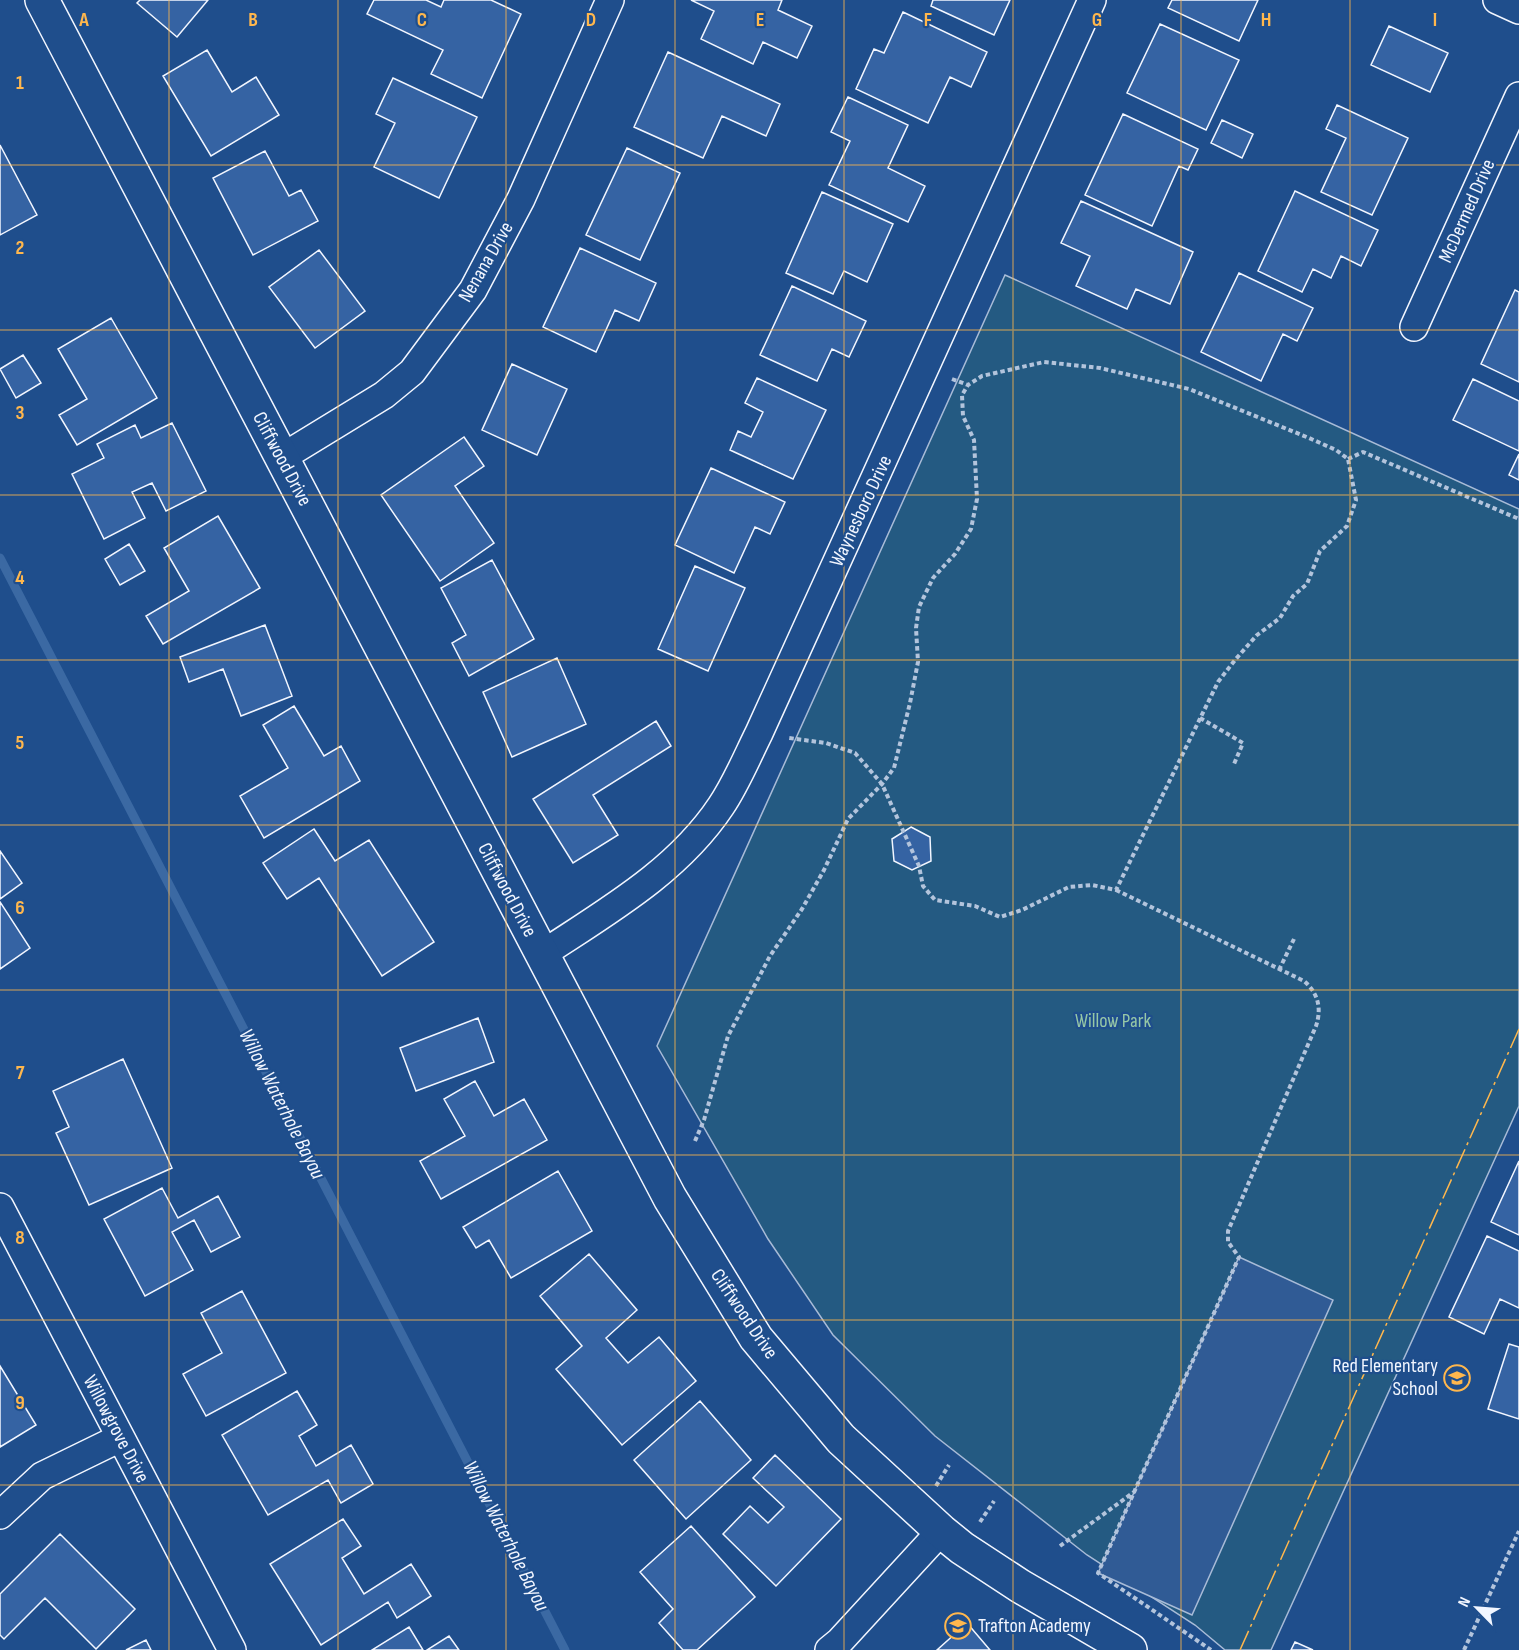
<svg xmlns="http://www.w3.org/2000/svg" width="1519" height="1650" viewBox="0 0 1519 1650" font-family="'Sofia Sans Condensed',sans-serif">
<style>
.green{fill:#245a82;stroke:#a8bbd7;stroke-width:1.5}
.parking{fill:#305b95;stroke:#a8bbd7;stroke-width:1.5}
.lines{fill:none;stroke-linecap:round;stroke-linejoin:round}
.stream{stroke:#3b69a3;stroke-width:9}
.building{fill:#3563a3;stroke:#f2f6ff;stroke-width:1.5}
.street-casing{stroke:#f2f6ff;stroke-width:30}
.secondary-casing{stroke:#f2f6ff;stroke-width:36}
.path{stroke:#b3c4dc;stroke-width:4;stroke-dasharray:4.5 3;stroke-linecap:butt}
.street{stroke:#1f4e8c;stroke-width:27}
.secondary{stroke:#1f4e8c;stroke-width:33}
.power{stroke:#ffb74d;stroke-width:1.5;stroke-dasharray:21 4.5 3 4.5;stroke-linecap:butt}
.grid{fill:none;stroke:#ffb74d;stroke-width:1.5;stroke-opacity:0.55}
.labels{text-anchor:middle;dominant-baseline:central;stroke-width:4.5;stroke-linejoin:round;paint-order:stroke}
.street-label{font-size:20px;fill:#f2f6ff;stroke:#1f4e8c}
.park-label{font-size:20px;fill:#97c8a6;stroke:#1f4e8c}
.poi-label{font-size:20px;fill:#f2f6ff;stroke:#1f4e8c;text-anchor:end}
.water-label{font-size:21px;font-style:italic;fill:#f2f6ff;stroke:#1f4e8c}
.grid-label{font-size:20px;text-anchor:middle;font-weight:bold;fill:#ffb74d;stroke:#1f4e8c;stroke-width:4.5;stroke-linejoin:round;paint-order:stroke}
</style>
<rect width="100%" height="100%" fill="#1f4e8c"/>
<!-- green -->
<path class="green" d="M1005,275L1519,509V1106L1271,1650H1225L1195,1625L1087,1555L935,1436L833,1335L768,1239L657,1046Z"/>
<!-- parking -->
<path class="parking" d="M1239,1257L1333,1300L1192,1615L1098,1573Z"/>
<g class="lines">
<!-- stream -->
<path class="stream" d="M0,558L565,1650"/>
</g>
<!-- building -->
<path class="building" d="M140,0H208L177,37L137,3Z
M374,0H426L441,7L444,0H491L521,14L482,98L431,74L443,50L367,14Z
M691,0H782L778,10L812,26L797,58L763,42L753,64L701,39L714,11Z
M933,0H1010L994,35L931,6Z
M1172,0H1258L1239,41L1168,8Z
M903,12L987,52L971,87L950,77L928,123L856,89L874,49L884,53Z
M1160,24L1239,60L1206,130L1127,93Z
M1389,26L1448,53L1430,92L1371,65Z
M207,50L232,92L256,77L279,115L211,156L163,76Z
M668,52L780,104L766,136L722,116L703,158L634,127Z
M393,78L477,117L439,198L374,167L395,123L376,114Z
M848,97L908,125L888,168L925,186L908,222L829,185L850,141L831,132Z
M1337,105L1408,138L1372,215L1321,192L1346,138L1326,129Z
M1123,114L1198,149L1188,170L1179,166L1152,226L1085,195Z
M1222,120L1253,134L1242,158L1211,143Z
M0,145L37,215L0,235Z
M627,148L680,173L640,260L586,235Z
M265,151L289,196L301,190L318,221L253,255L213,178Z
M1295,191L1378,230L1361,266L1341,256L1331,278L1313,269L1302,292L1258,271Z
M822,192L893,224L867,282L844,271L833,294L786,273Z
M1081,201L1193,252L1170,304L1136,289L1127,309L1076,286L1090,256L1061,243Z
M580,248L656,283L639,321L615,310L596,352L543,327Z
M319,250L365,311L315,348L269,287Z
M1239,273L1313,308L1297,341L1283,334L1261,381L1201,352Z
M792,286L866,321L849,357L832,349L817,381L760,355Z
M1515,290L1519,292V382L1481,364Z
M111,318L157,398L77,445L59,415L87,399L58,349Z
M23,355L41,383L16,398L0,369Z
M512,364L567,389L537,455L482,430Z
M757,378L826,410L793,479L730,450L738,431L751,437L763,412L745,403Z
M1473,379L1519,401V451L1453,420Z
M172,423L206,491L166,511L152,483L132,492L145,518L104,539L72,474L104,458L97,444L135,425L141,438Z
M464,437L484,466L455,486L494,543L440,581L381,495Z
M1519,454V480L1509,475Z
M711,468L785,502L770,534L755,527L734,573L675,545Z
M218,516L260,588L163,644L146,616L189,591L164,548Z
M129,544L145,571L120,585L105,559Z
M492,560L534,639L469,676L452,643L466,635L441,588Z
M695,566L745,588L708,671L658,649Z
M265,625L292,696L241,716L223,669L189,682L180,657Z
M557,658L586,724L512,757L483,692Z
M294,706L324,756L341,746L360,781L264,838L240,796L288,768L263,725Z
M656,721L671,746L593,795L618,835L573,863L533,799Z
M911,827L930,837L931,861L912,870L894,861L892,839Z
M314,829L335,861L369,840L434,942L382,976L319,878L287,899L263,863Z
M0,851L22,883L0,899Z
M0,902L30,948L0,969Z
M478,1018L494,1062L416,1091L400,1048Z
M123,1059L172,1168L89,1205L56,1133L69,1127L53,1091Z
M475,1081L494,1116L524,1099L547,1140L441,1199L420,1161L465,1136L444,1099Z
M1519,1161V1235L1491,1222Z
M558,1171L592,1231L511,1278L489,1240L476,1248L463,1227Z
M162,1188L178,1218L218,1196L240,1237L211,1252L194,1220L172,1232L193,1270L145,1296L104,1219Z
M1487,1236L1519,1251V1308L1500,1299L1484,1334L1449,1317Z
M589,1254L637,1310L606,1338L628,1363L659,1337L696,1381L622,1445L556,1369L582,1346L540,1296Z
M242,1291L286,1373L206,1416L183,1374L222,1353L201,1313Z
M1509,1344L1519,1347V1419L1488,1409Z
M0,1366L36,1425L0,1447Z
M297,1391L317,1425L299,1436L316,1466L351,1445L373,1484L341,1503L328,1480L268,1515L222,1435Z
M700,1401L751,1460L686,1519L634,1460Z
M775,1455L841,1519L776,1586L723,1534L750,1506L768,1523L784,1507L753,1478Z
M343,1519L361,1546L342,1558L364,1594L411,1564L431,1596L397,1618L388,1602L321,1645L270,1564Z
M691,1526L755,1597L697,1650H683L659,1623L673,1609L640,1572Z
M60,1534L135,1609L96,1649L45,1598L4,1639L0,1635V1594Z
M967,1623L990,1650H937Z
M409,1627L423,1650H372Z
M449,1636L459,1650H427Z
M146,1640L151,1650H126Z
M1295,1642L1313,1650H1291Z"/>
<g class="lines">
<!-- street casing -->
<g class="street-casing">
<path id="street" d="M1497,0L1519,10
M1414,327L1519,96
M281,458L384,395L412,372L473,290L521,199L610,0
M541,955C606,912 677,872 721,806C736,784 747,757 759,733L1092,0
M0,1207L232,1650
M0,1515L42,1476L120,1438
M829,1650L840,1641L941,1531"/>
</g>
<!-- secondary casing -->
<g class="secondary-casing">
<path id="secondary" d="M42,0L670,1198L756,1338L841,1439L941,1531L962,1548L1020,1586L1130,1650"/>
</g>
<!-- path -->
<path class="path" d="M952,379L968,385
M1348,459L1363,452L1519,519
M1200,718L1243,743L1234,764
M1116,890L1304,981C1318,993 1322,1008 1316,1026L1228,1231V1242L1239,1257L1098,1573L1211,1650
M1279,970L1294,939
M695,1141L704,1120L728,1036L770,956L802,909L824,870L848,819L882,784L894,768L910,703L918,662L916,628L919,607L933,578L955,554L971,529L977,499L974,440L963,416L962,395L968,385L982,376L1044,362L1100,368L1189,389L1309,438L1336,450L1348,459L1356,500L1347,526L1320,551L1307,584L1293,596L1280,618L1257,635L1235,660L1218,682L1116,890L1092,885L1069,887L1022,910L1000,917L975,906L935,900L923,886L919,866L882,784L855,753L826,743L789,738
M936,1486L949,1465
M980,1522L994,1501
M1060,1546L1134,1492
M1464,1650L1519,1531"/>
<!-- street -->
<use href="#street" class="street"/>
<!-- secondary -->
<use href="#secondary" class="secondary"/>
<!-- power -->
<path class="power" d="M1240,1650L1519,1029"/>
</g>
<!-- grid -->
<path class="grid" d="M169,0V1650M338,0V1650M506,0V1650M675,0V1650M844,0V1650M1013,0V1650M1181,0V1650M1350,0V1650M0,165H1519M0,330H1519M0,495H1519M0,660H1519M0,825H1519M0,990H1519M0,1155H1519M0,1320H1519M0,1485H1519"/>
<!-- icons -->
<defs>
<g id="school-ring" transform="scale(1.35)"><circle r="9.5" fill="#1f4e8c" stroke="#ffb74d" stroke-width="1.5"/><path d="M0-5L7-2L0 1L-7-2ZM-4 1L0 2.5L4 1V4Q0 6-4 4Z" fill="#ffb74d"/></g>
</defs>
<g fill-rule="evenodd">
<use href="#school-ring" x="1457" y="1378"/>
<use href="#school-ring" x="958" y="1626"/>
</g>
<g class="labels">
<!-- street labels -->
<g class="street-label">
<text transform="translate(1467 211) rotate(-66)">McDermed Drive</text>
<text transform="translate(486 262) rotate(-60)">Nenana Drive</text>
<text transform="translate(282 459) rotate(62)">Cliffwood Drive</text>
<text transform="translate(861 511) rotate(-65)">Waynesboro Drive</text>
<text transform="translate(507 890) rotate(62)">Cliffwood Drive</text>
<text transform="translate(744 1314) rotate(56)">Cliffwood Drive</text>
<text transform="translate(116 1429) rotate(62)">Willowgrove Drive</text>
</g>
<!-- park labels -->
<g class="park-label">
<text x="1113" y="1021">Willow Park</text>
</g>
<!-- poi labels -->
<g class="poi-label">
<text x="1438" y="1366">Red Elementary<tspan x="1438" dy="23">School</tspan></text>
<text x="978" y="1626" text-anchor="start">Trafton Academy</text>
</g>
<!-- water labels -->
<g class="water-label">
<text transform="translate(282 1104) rotate(63)">Willow Waterhole Bayou</text>
<text transform="translate(506 1536) rotate(63)">Willow Waterhole Bayou</text>
</g>
</g>
<g class="grid-label">
<text x="84" y="26">A</text>
<text x="253" y="26">B</text>
<text x="422" y="26">C</text>
<text x="591" y="26">D</text>
<text x="760" y="26">E</text>
<text x="928" y="26">F</text>
<text x="1097" y="26">G</text>
<text x="1266" y="26">H</text>
<text x="1435" y="26">I</text>
<text x="20" y="89">1</text>
<text x="20" y="254">2</text>
<text x="20" y="419">3</text>
<text x="20" y="584">4</text>
<text x="20" y="749">5</text>
<text x="20" y="914">6</text>
<text x="20" y="1079">7</text>
<text x="20" y="1244">8</text>
<text x="20" y="1409">9</text>
</g>
<!-- north arrow -->
<g transform="translate(1477 1608) rotate(295)" stroke="#1f4e8c" stroke-width="4.5" paint-order="stroke">
<path d="M0-4.5L10 22L0 15L-10 22Z" fill="#f2f6ff"/>
<text y="-9" font-size="16" font-weight="bold" text-anchor="middle" fill="#f2f6ff">N</text>
</g>
</svg>
